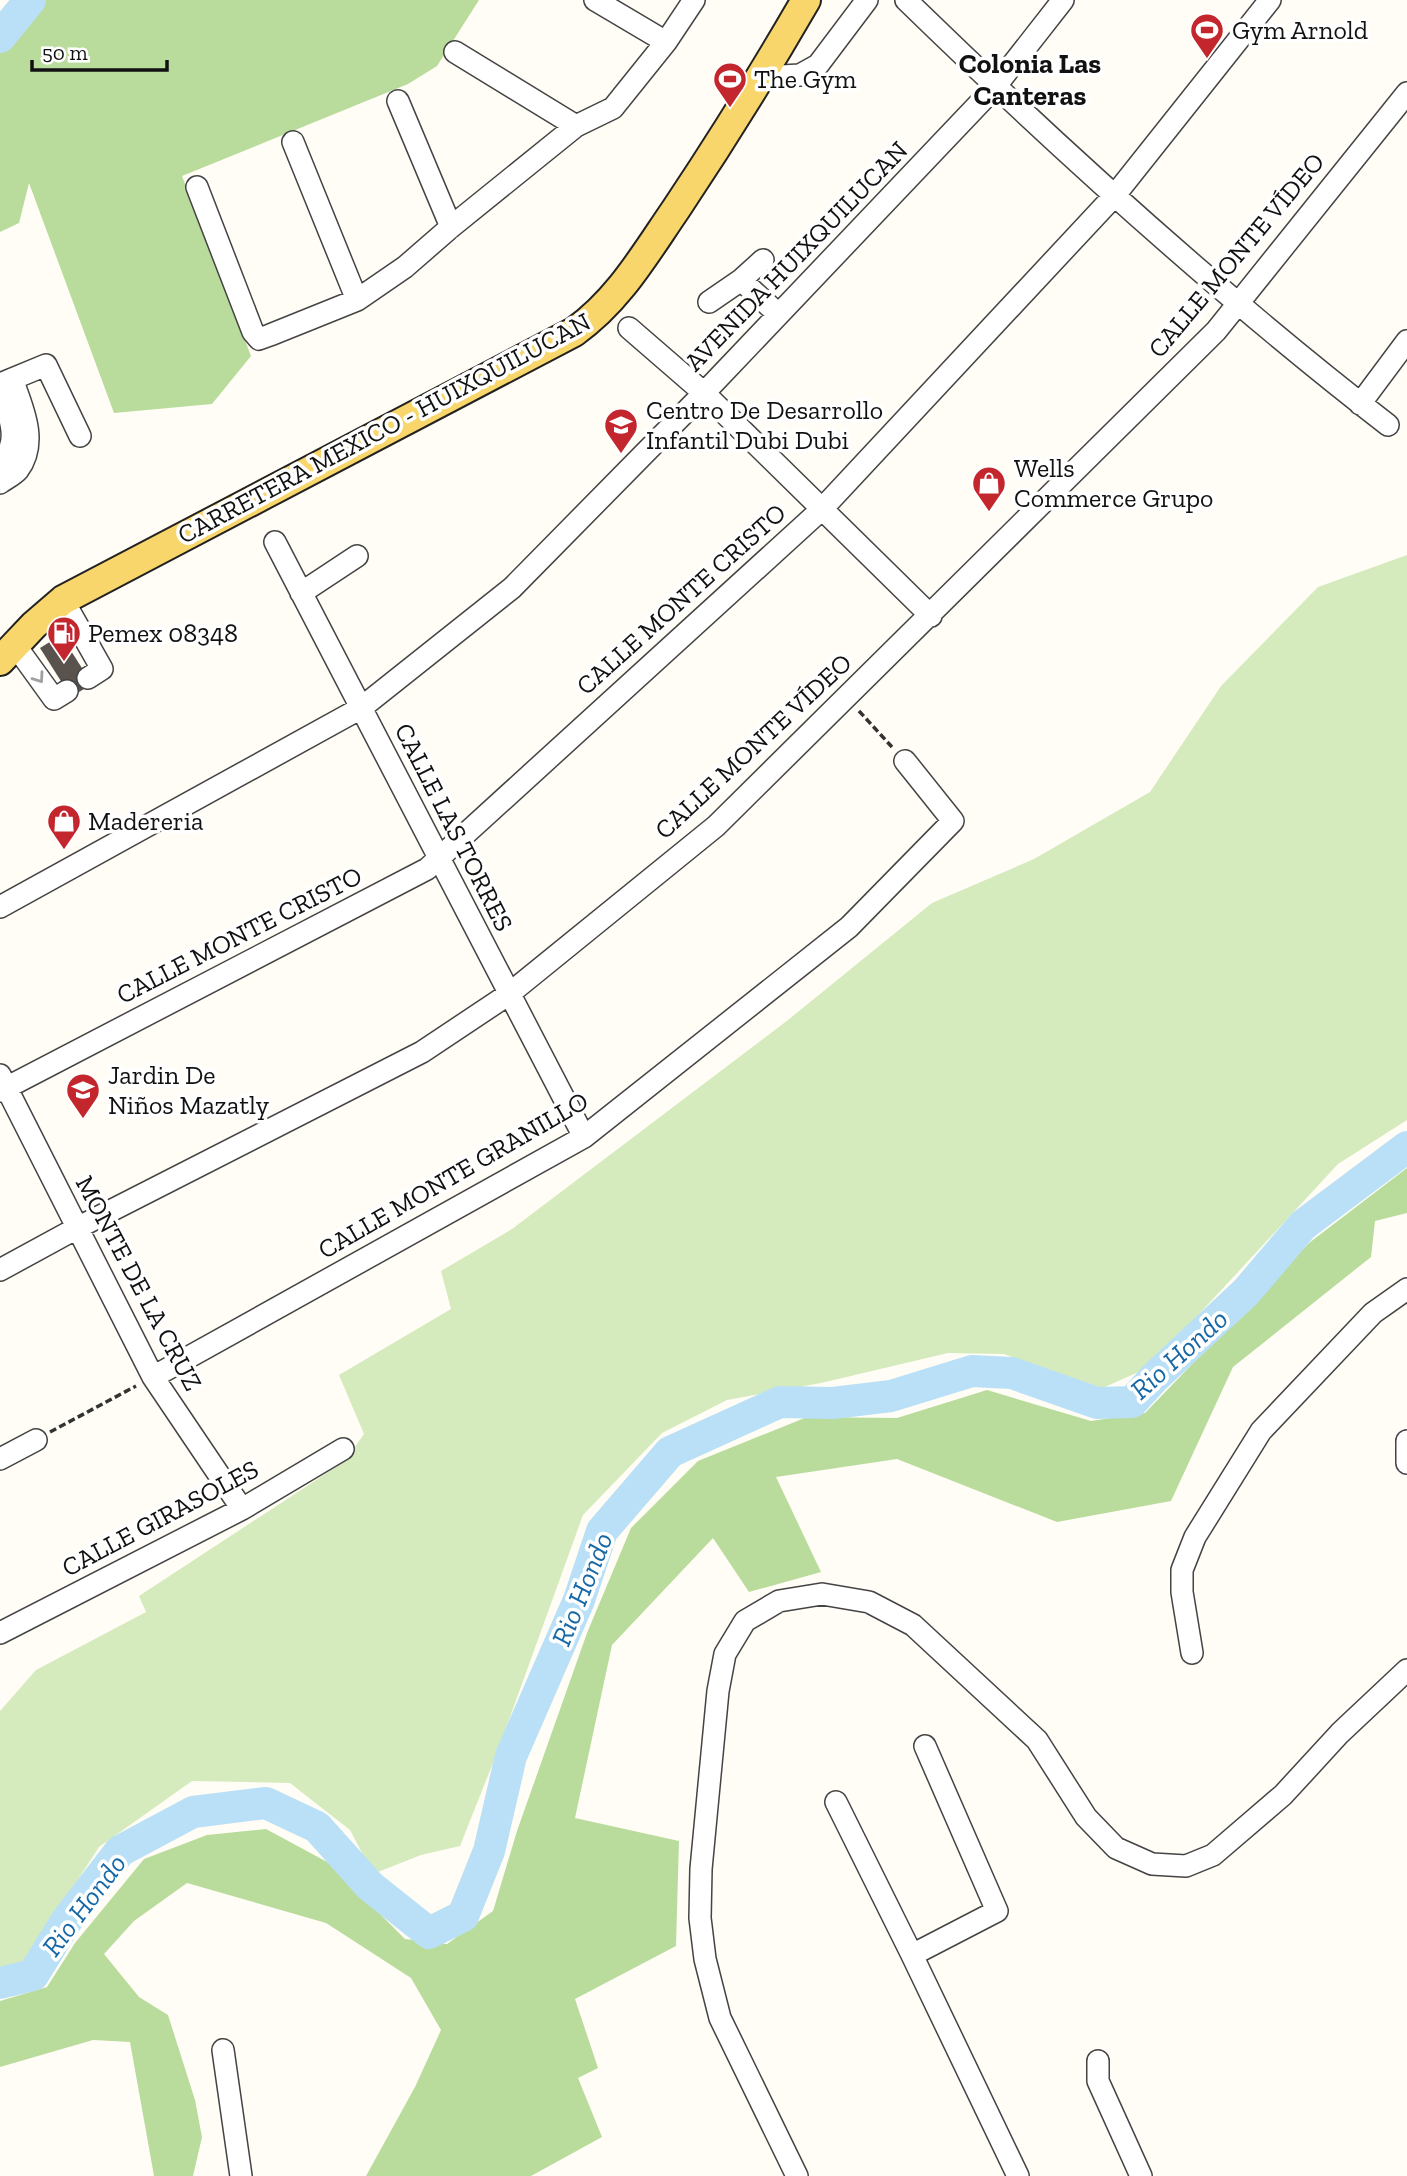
<svg xmlns="http://www.w3.org/2000/svg" width="1407" height="2176" viewBox="0 0 1407 2176" font-family="'Zilla Slab',serif">
<style>
.green{fill:#d5ebbd}
.forest{fill:#b9dc9c}
.lines{fill:none;stroke-linecap:round;stroke-linejoin:round}
.river{stroke:#b9e0f7;stroke-width:32}
.building{fill:#5a524d}
.minor-casing{stroke:#444;stroke-width:24}
.major-casing{stroke:#222;stroke-width:32}
.path{stroke:#333;stroke-width:3.5;stroke-dasharray:7 3.5;stroke-linecap:butt}
.minor{stroke:#fff;stroke-width:21}
.major{stroke:#f9d66b;stroke-width:28}
.oneway{stroke:#a0a0a0}
.labels{text-anchor:middle;dominant-baseline:central;stroke-width:7;stroke-linejoin:round;paint-order:stroke}
.poi-label{font-size:26px;fill:#111;stroke:#fff;text-anchor:start}
.street-label{font-size:26px;fill:#111;stroke:#fff}
.neighbourhood-label{font-size:28px;font-weight:bold;fill:#111;stroke:#fff}
.water-label{font-size:28px;font-style:italic;fill:#1768a6;stroke:#fff}
</style>
<rect width="100%" height="100%" fill="#fffdf5"/>
<!-- green -->
<path class="green" d="M1407,555V1120L1338,1164L1150,1367L1098,1390L1004,1354L948,1353L821,1383L727,1400L662,1433L583,1515L497,1753L460,1846L421,1855L373,1874L350,1830L290,1783L192,1781L99,1847L23,1965L0,1972V1711L36,1670L146,1612L139,1596L345,1461L364,1434L339,1375L451,1309L441,1271L512,1229L788,1020L932,903L1034,859L1150,792L1221,686L1318,587Z"/>
<!-- forest -->
<path class="forest" d="M30,0H479L437,66L408,84L182,176L251,356L212,404L114,413L29,183L19,223L0,232V37Z
M1407,1168V1213L1375,1221L1371,1257L1233,1367L1171,1501L1057,1522L897,1459L776,1477L821,1572L749,1592L713,1538L612,1645L575,1818L679,1841L676,1946L575,1999L598,2068L578,2078L602,2137L531,2176H366L415,2087L441,2030L411,1978L326,1923L187,1883L134,1921L104,1954L139,1997L168,2015L195,2100L202,2137L193,2176H154L130,2042L93,2040L0,2067V2001L47,1987L75,1943L144,1859L207,1835L266,1829L329,1863L405,1939L447,1944L493,1911L517,1831L587,1633L631,1528L698,1461L807,1417L897,1418L987,1390L1091,1421L1145,1413L1309,1243Z"/>
<g class="lines">
<!-- river -->
<path class="river" d="M0,37L30,0
M0,1983L33,1975L67,1920L120,1851L193,1812L266,1803L317,1827L370,1886L429,1933L463,1916L489,1851L511,1756L579,1600L602,1531L670,1452L780,1402L833,1403L891,1396L972,1371L1012,1373L1097,1403L1132,1402L1155,1377L1246,1292L1303,1225L1407,1147"/>
</g>
<!-- building -->
<path class="building" d="M61,635L92,684L71,697L40,648Z"/>
<g class="lines">
<!-- minor casing -->
<g class="minor-casing">
<path id="minor" d="M595,0L666,42
M906,0C1059,149 1219,294 1388,425
M455,52L576,126
M762,77L800,75L818,65L867,0
M398,101L451,227
M293,142L357,300
M197,187L253,332L259,339L270,335L357,300L405,267L451,227L576,126L613,108L666,42L694,0
M741,280L763,260
M709,302L741,280L778,314
M629,328L704,393L931,616
M0,384L46,365L80,436
M1360,404L1407,341
M0,462C21,445 10,417 3,397
M0,483C5,479 14,475 18,470C39,442 22,407 12,379
M275,542L584,1137
M301,593L357,556
M63,600L102,669L88,678
M15,645L54,699L67,691
M0,907L361,708L512,588L704,393L995,87L1063,0
M0,1075L153,1377L242,1509
M0,1091L427,869L822,509L1115,195L1270,0
M0,1270L77,1228L422,1052L509,994L716,826L1216,331L1407,93
M153,1377L584,1137L849,927L953,821L905,761
M1407,1441V1463
M0,1459L36,1440
M0,1633L242,1509L343,1449
M1192,1653L1182,1592V1570L1195,1537L1261,1431L1373,1313L1407,1289
M836,1802L912,1955L1018,2176
M912,1955L997,1911L925,1746
M223,2050L241,2176
M1098,2061V2081L1141,2176
M797,2176L720,2018L705,1959L700,1918L701,1869L718,1691L725,1654L745,1621L779,1601L822,1594L869,1602L913,1625L1037,1740L1086,1817L1116,1848L1152,1864L1186,1866L1213,1855L1283,1795L1340,1733L1407,1670"/>
</g>
<!-- major casing -->
<g class="major-casing">
<path id="major" d="M0,661L34,625L63,600L574,332C619,300 645,254 676,209C722,140 765,71 806,0"/>
</g>
<!-- path -->
<path class="path" d="M859,711L892,747
M50,1432L136,1386"/>
<!-- minor -->
<use href="#minor" class="minor"/>
<!-- major -->
<use href="#major" class="major"/>
</g>
<!-- one-way arrows -->
<defs><path id="oneway-chevron" d="M-2-3.5L2.5 0L-2 3.5" fill="none" stroke-width="1.6" stroke-linecap="round" stroke-linejoin="round" transform="scale(1.75)"/></defs>
<use class="oneway" href="#oneway-chevron" transform="translate(39 678) rotate(55)"/>
<!-- icons -->
<defs>
<g id="stadium-pin" transform="scale(1.75)"><path d="M0 17L-7.5 6A9.5 9.5 0 1 1 7.5 6Z" fill="#c4262e" stroke="#fff"/><path d="M0-5a6.5 5 0 1 0 0 10a6.5 5 0 1 0 0-10ZM-3.5-1.8h7v3.6h-7Z" fill="#fff"/></g>
<g id="school-pin" transform="scale(1.75)"><path d="M0 17L-7.5 6A9.5 9.5 0 1 1 7.5 6Z" fill="#c4262e" stroke="#fff"/><path d="M0-5L7-2L0 1L-7-2ZM-4 1L0 2.5L4 1V4Q0 6-4 4Z" fill="#fff"/></g>
<g id="shop-pin" transform="scale(1.75)"><path d="M0 17L-7.5 6A9.5 9.5 0 1 1 7.5 6Z" fill="#c4262e" stroke="#fff"/><path d="M-5-2.5h2.3a2.7 3.5 0 0 1 5.4 0H5L5.5 6h-11ZM-1.5-2.5h3a1.5 2.3 0 0 0-3 0Z" fill="#fff"/></g>
<g id="fuel-pin" transform="scale(1.75)"><path d="M0 17L-7.5 6A9.5 9.5 0 1 1 7.5 6Z" fill="#c4262e" stroke="#fff"/><path d="M-5.5-6h7V0h2V4h1.3V-2.5L3-4.5l.8-.8L6-3V5H2.5V1h-1V6h-7ZM-4.2-4.7v3.2H.2V-4.7Z" fill="#fff"/></g>
</defs>
<g fill-rule="evenodd">
<use href="#stadium-pin" x="1207" y="30"/>
<use href="#stadium-pin" x="730" y="79"/>
<use href="#school-pin" x="621" y="425"/>
<use href="#shop-pin" x="989" y="483"/>
<use href="#fuel-pin" x="64" y="633"/>
<use href="#shop-pin" x="64" y="821"/>
<use href="#school-pin" x="83" y="1090"/>
</g>
<g class="labels">
<!-- poi labels -->
<g class="poi-label">
<text x="1232" y="30">Gym Arnold</text>
<text x="754" y="79">The Gym</text>
<text x="646" y="410">Centro De Desarrollo<tspan x="646" dy="30">Infantil Dubi Dubi</tspan></text>
<text x="1014" y="468">Wells<tspan x="1014" dy="30">Commerce Grupo</tspan></text>
<text x="88" y="633">Pemex 08348</text>
<text x="88" y="821">Madereria</text>
<text x="108" y="1075">Jardin De<tspan x="108" dy="30">Niños Mazatly</tspan></text>
</g>
<!-- street labels -->
<g class="street-label">
<text transform="translate(1236 255) rotate(-50)">CALLE MONTE VÍDEO</text>
<text transform="translate(796 256) rotate(-46)">AVENIDA HUIXQUILUCAN</text>
<text transform="translate(384 428) rotate(-28)">CARRETERA MEXICO - HUIXQUILUCAN</text>
<text transform="translate(681 599) rotate(-42)">CALLE MONTE CRISTO</text>
<text transform="translate(753 746) rotate(-43)">CALLE MONTE VÍDEO</text>
<text transform="translate(454 827) rotate(63)">CALLE LAS TORRES</text>
<text transform="translate(239 935) rotate(-27)">CALLE MONTE CRISTO</text>
<text transform="translate(453 1175) rotate(-30)">CALLE MONTE GRANILLO</text>
<text transform="translate(139 1283) rotate(62)">MONTE DE LA CRUZ</text>
<text transform="translate(160 1518) rotate(-28)">CALLE GIRASOLES</text>
</g>
<!-- neighbourhood labels -->
<g class="neighbourhood-label">
<text x="1030" y="63">Colonia Las<tspan x="1030" dy="32">Canteras</tspan></text>
</g>
<!-- water labels -->
<g class="water-label">
<text transform="translate(1179 1354) rotate(-42)">Rio Hondo</text>
<text transform="translate(582 1589) rotate(-68)">Rio Hondo</text>
<text transform="translate(84 1905) rotate(-53)">Rio Hondo</text>
</g>
</g>
<!-- scale -->
<path d="M32 60v10h135v-10" fill="none" stroke="#111111" stroke-width="3.5"/>
<text x="42" y="60" font-size="21" fill="#111111" stroke="#ffffff" stroke-width="5" paint-order="stroke">50 m</text>
</svg>
